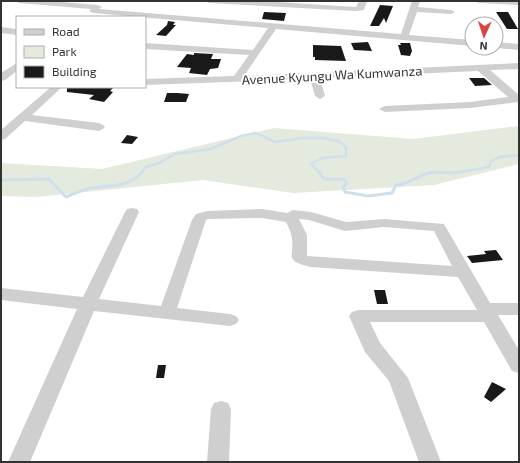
<svg xmlns="http://www.w3.org/2000/svg" width="520" height="463" viewBox="0 0 520 463" font-family="'Exo 2',sans-serif">
<style>
.green{fill:#e4eade}
.lines{fill:none;stroke-linecap:round;stroke-linejoin:round}
.stream-far1{stroke:#cfdfeb;stroke-width:2.5}
.stream{stroke:#cfdfeb;stroke-width:3}
.building{fill:#191919}
.minor{fill:#cfcfcf;fill-rule:evenodd}
.labels{text-anchor:middle;dominant-baseline:central;stroke-width:4;stroke-linejoin:round;paint-order:stroke}
.far-street-label{font-size:13px;fill:#323232;stroke:#fff}
</style>
<rect width="100%" height="100%" fill="#fff"/>
<!-- green -->
<path class="green" d="M519,126V164L434,185L293,193L203,180L37,197L1,196V163L102,169L274,128L413,139Z"/>
<g class="lines">
<!-- stream-far1 -->
<path class="stream-far1" d="M141,173L146,167L159,163L175,154L211,149L241,136L256,133L275,142L302,138H324L341,142L346,148V156L322,158L311,164L320,173
M428,173H435
M454,173L489,167L491,161L500,157L519,155"/>
<!-- stream -->
<path class="stream" d="M319,172L324,179H343L347,183L343,187L345,192L368,196L392,193L396,185C409,184 416,177 428,173C437,171 450,174 460,172
M1,180L49,179L66,197C73,194 80,191 87,189C107,184 126,190 142,172"/>
</g>
<!-- building -->
<path class="building" d="M380,5L393,6L386,23L384,18L379,26H370Z
M264,12L286,13L284,21L262,19Z
M496,12H508L518,29H507Z
M168,21L175,22L173,25H176L166,36L156,35L167,25Z
M368,42L372,51L354,50L351,43Z
M400,43H410L412,51L410,56L401,55L398,45H401Z
M313,45L341,46L346,61L315,60V57H313Z
M194,53L213,54L211,59H221L218,68L210,69L207,75L189,73L191,68L177,67L187,54L194,55Z
M469,78H484L492,85L475,86Z
M67,87L113,88L110,91L113,92L104,102L89,99L94,95L67,92Z
M167,93H177L189,94L186,102H164Z
M127,135L138,137L132,144L121,143Z
M496,250L503,260L472,263L467,256L486,254L484,251Z
M374,290H385L388,304H377Z
M158,365H166L164,378H156Z
M492,382L506,389L491,402L484,397Z"/>
<g class="lines">
<!-- minor -->
<path class="minor" d="M15,1H50L98,5L102,7L99,9L401,34L412,1H420L418,7L451,10L455,12L451,14L417,12L409,35L472,40V46L276,29L244,76L519,63V69L490,70L519,95V102L470,108L385,112L379,109L385,106L470,102L508,97L478,71L320,78L325,96L320,99L315,96L310,79L145,85V79L234,76L249,55L145,49V43L253,50L268,28L93,13L89,11L91,9L19,3Z
M205,1H262L356,7L359,1H367L364,10L356,11L209,3Z
M475,1H519V5L479,3Z
M1,27L17,29V35L1,33Z
M496,42L519,44V50L496,48Z
M17,63V71L5,80L1,81V73Z
M51,87H62L32,115L99,123L103,125L105,127L103,129L99,131L25,121L5,139L1,140V130Z
M132,208L137,209L139,212L99,299L161,306L192,220L196,214L207,211L262,209L287,213L293,210L311,212L346,222L384,219L444,224L490,303H519V315H498L519,350V373L512,371L484,322H370L380,343L408,378L441,462H419L389,381L365,352L349,316L352,312L358,310H477L458,277L311,267C280,260 297,255 291,234C290,230 288,226 286,222L262,218L208,219L206,220L177,308L230,314L236,316L239,320L236,324L230,326L94,311L30,462H8L77,309L1,300V288L83,297L125,212L127,209ZM299,219L309,220L345,231L384,227L434,231L452,266L307,256V235Z
M221,401L228,403L231,409L229,462H207L211,409L214,403Z"/>
</g>
<g class="labels">
<!-- far-street labels -->
<g class="far-street-label">
<text transform="translate(332 75) rotate(-3)">Avenue Kyungu Wa Kumwanza</text>
</g>
</g>
<!-- border -->
<rect width="520" height="463" fill="none" stroke="#323232" stroke-width="4"/>
<!-- legend -->
<rect x="16" y="16" width="130" height="72" fill="#ffffff" stroke="#adadad"/>
<rect x="24" y="29" width="20" height="6" fill="#cfcfcf" stroke="#adadad"/>
<text x="52" y="36" font-size="12" fill="#323232">Road</text>
<rect x="24" y="46" width="20" height="12" fill="#e4eade" stroke="#adadad"/>
<text x="52" y="56" font-size="12" fill="#323232">Park</text>
<rect x="24" y="66" width="20" height="12" fill="#191919" stroke="#adadad"/>
<text x="52" y="76" font-size="12" fill="#323232">Building</text>
<!-- north arrow -->
<g transform="translate(484 36) rotate(183)"><circle r="19" fill="#ffffff" stroke="#adadad"/>
<path d="M0-3L7 15L0 10L-7 15Z" fill="#db4245"/>
<text y="-6" font-size="11" font-weight="bold" text-anchor="middle" fill="#323232">N</text>
</g>
</svg>
